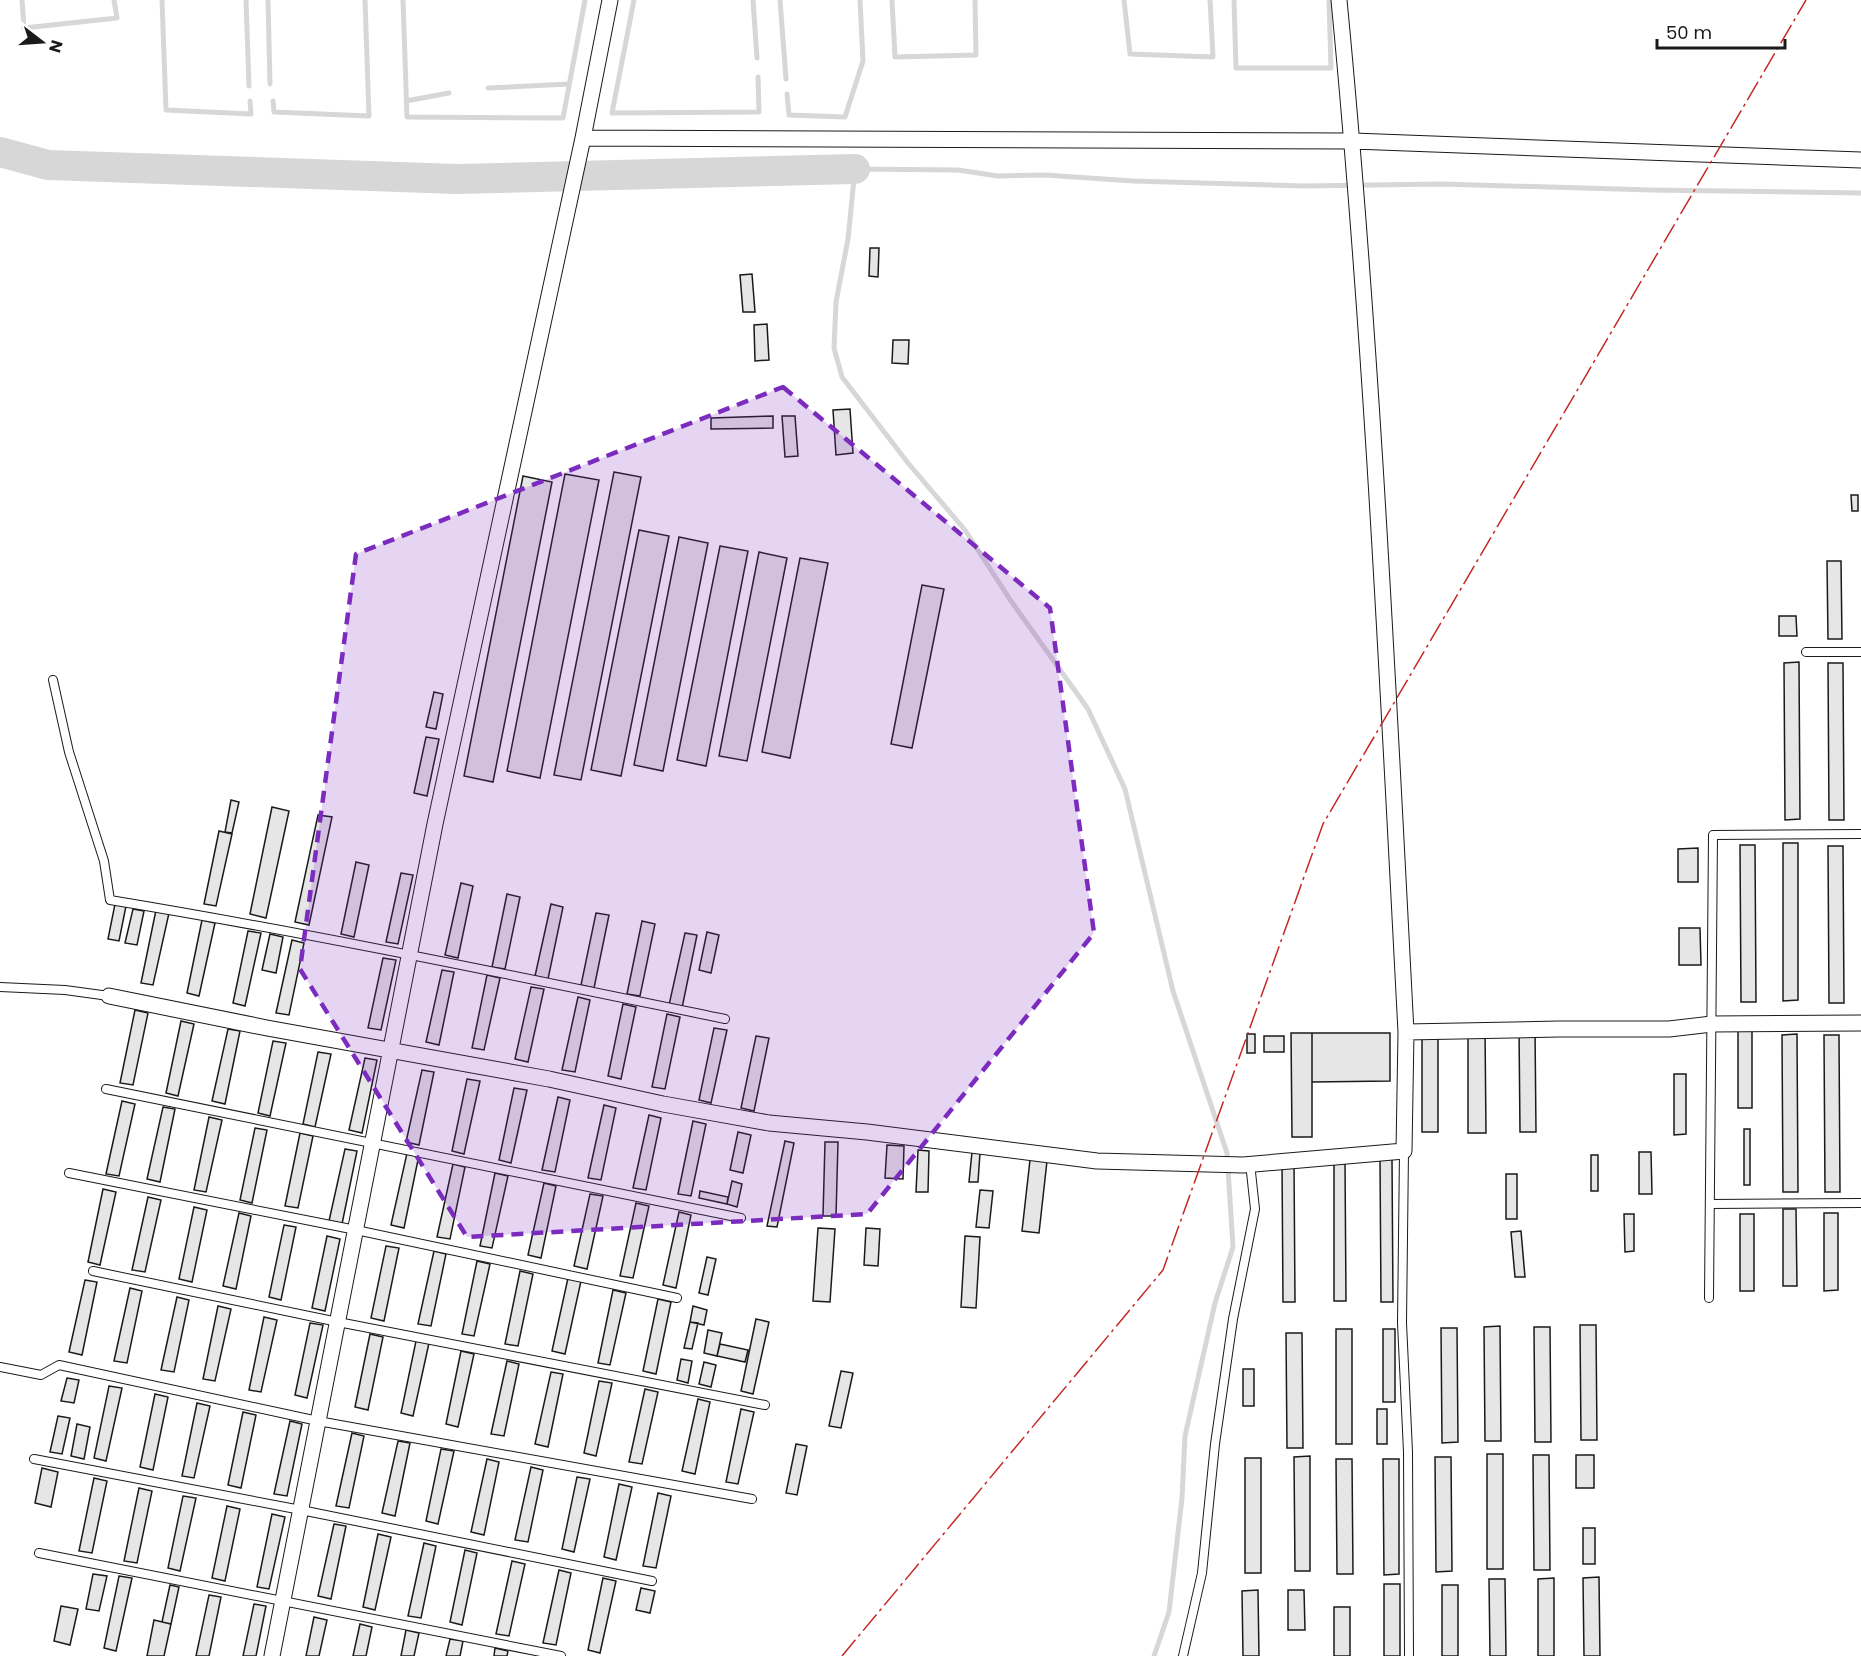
<svg xmlns="http://www.w3.org/2000/svg" width="1861" height="1656" viewBox="0 0 1861 1656" font-family="Poppins,sans-serif">
<style>
.lines{fill:none;stroke-linecap:round;stroke-linejoin:round}
.stream{stroke:#d7d7d7;stroke-width:5}
.river{stroke:#d7d7d7;stroke-width:30}
.building{fill:#e6e6e6;stroke:#1a1a1a;stroke-width:1.5}
.lane-casing{stroke:#1a1a1a;stroke-width:10}
.street-casing{stroke:#1a1a1a;stroke-width:17}
.lane{stroke:#fff;stroke-width:8}
.street{stroke:#fff;stroke-width:15}
.power{stroke:#c62828;stroke-width:1.5;stroke-dasharray:21 4.5 3 4.5;stroke-linecap:butt}
.marked{fill:#7b2cbf;fill-opacity:0.2;stroke:#7b2cbf;stroke-width:4.5;stroke-dasharray:12 8;stroke-linejoin:round}
</style>
<rect width="100%" height="100%" fill="#fff"/>
<g class="lines">
<!-- stream -->
<path class="stream" d="M22,0L24,28L117,18L114,0
M162,0L166,110L251,114L250,101
M246,0L249,86
M268,0L270,84
M403,0L407,117L563,118L585,0
M634,0L612,113L759,112L758,77
M753,0L757,58
M780,0L786,79
M892,0L895,57L976,55L975,0
M1124,0L1130,54L1213,57L1210,0
M1234,0L1236,68H1331L1329,0
M488,88L569,84
M787,94L789,115L845,117L863,61L860,0
M273,101L274,112L369,116L365,0
M406,101L449,93
M1154,1656L1169,1612L1182,1498L1185,1436L1215,1303L1233,1247L1227,1153L1173,991L1125,789L1088,709L1011,601L965,530L908,463L842,377L834,348L836,302L848,239L855,169L958,170L998,176L1045,175L1133,181L1304,186L1441,184L1651,190L1861,193"/>
<!-- river -->
<path class="river" d="M0,152L48,165L457,179L855,169"/>
</g>
<!-- building -->
<path class="building" d="M870,248H879L878,277L869,276Z
M752,274L755,312H743L740,275Z
M767,324L769,360L755,361L754,325Z
M893,340H909L908,364L892,363Z
M850,409L853,453L836,455L833,410Z
M773,416V428L711,429V418Z
M782,416H795L798,456L785,457Z
M614,472L641,477L581,780L554,775Z
M565,474L599,480L540,778L507,771Z
M523,476L552,482L493,782L464,776Z
M1851,495H1858V511H1852Z
M639,530L669,536L621,776L591,770Z
M679,537L708,543L663,771L634,765Z
M720,546L748,551L706,766L677,760Z
M759,552L787,558L747,761L719,756Z
M800,558L828,563L790,758L762,752Z
M1827,561H1841L1842,639H1828Z
M922,585L944,589L912,748L891,744Z
M1779,616H1796L1797,636H1779Z
M1799,662L1800,819L1785,820L1784,663Z
M1828,663H1843L1844,820H1829Z
M434,692L443,694L436,729L426,727Z
M426,737L439,739L427,796L414,793Z
M231,800L239,802L232,833L225,832Z
M272,807L289,811L266,918L250,914Z
M318,815L332,817L309,925L295,922Z
M219,831L232,834L216,906L204,904Z
M1783,843H1798V1000L1783,1001Z
M1740,845H1755L1756,1002H1741Z
M1828,846H1843L1844,1003H1829Z
M1698,848V882H1678V849Z
M356,862L369,865L354,937L341,934Z
M401,873L413,875L398,944L386,942Z
M461,883L473,886L458,958L445,955Z
M507,894L520,897L505,969L492,967Z
M115,904L126,906L119,941L108,939Z
M551,904L563,907L548,979L535,976Z
M133,909L144,911L137,945L125,943Z
M156,910L169,913L153,985L141,983Z
M596,913L609,915L594,988L581,985Z
M202,920L215,923L199,996L187,993Z
M642,921L655,924L640,996L627,994Z
M1679,928H1700L1701,965H1679Z
M248,931L261,933L245,1006L233,1003Z
M707,932L719,935L711,973L699,970Z
M685,933L697,935L682,1008L669,1005Z
M270,934L283,937L276,973L262,970Z
M292,940L304,943L289,1015L276,1013Z
M383,958L396,960L381,1030L368,1028Z
M442,970L454,972L439,1045L426,1042Z
M487,975L500,978L484,1050L472,1048Z
M531,987L544,989L528,1062L515,1059Z
M578,997L590,1000L575,1072L562,1070Z
M623,1004L636,1007L621,1079L608,1076Z
M135,1010L148,1013L133,1085L120,1083Z
M667,1014L680,1017L665,1089L652,1087Z
M181,1021L194,1024L178,1096L166,1093Z
M714,1028L727,1030L711,1103L699,1100Z
M1468,1028H1485L1486,1133H1468Z
M1519,1028H1535L1536,1132H1520Z
M228,1029L240,1031L225,1104L212,1101Z
M1438,1030V1132H1422V1031Z
M1738,1031H1752V1108H1738Z
M1291,1033H1312V1137H1292Z
M1312,1033H1390V1081L1312,1082Z
M1247,1034H1255V1053H1247Z
M1797,1034L1798,1192H1783L1782,1035Z
M1824,1035H1839L1840,1192H1825Z
M756,1036L769,1038L754,1111L741,1108Z
M1264,1036H1284V1052H1264Z
M273,1041L286,1043L270,1116L258,1113Z
M318,1052L331,1054L315,1127L303,1124Z
M365,1058L377,1060L362,1133L349,1130Z
M422,1070L434,1072L419,1145L406,1142Z
M1674,1074H1686V1134L1674,1135Z
M467,1079L480,1081L464,1154L452,1151Z
M514,1088L527,1090L511,1163L499,1160Z
M558,1097L570,1100L555,1172L542,1170Z
M122,1101L135,1104L119,1176L106,1174Z
M604,1105L616,1108L601,1180L588,1178Z
M163,1107L175,1109L160,1182L147,1179Z
M649,1115L661,1118L646,1190L633,1188Z
M209,1117L222,1120L206,1192L194,1190Z
M693,1121L706,1124L691,1196L678,1194Z
M255,1128L267,1130L252,1203L240,1200Z
M1744,1129H1750V1185H1744Z
M738,1132L751,1135L743,1173L730,1170Z
M300,1133L313,1136L298,1208L285,1206Z
M785,1141L794,1143L777,1227L767,1226Z
M825,1142H838L836,1216H823Z
M887,1145L904,1146L903,1179L885,1178Z
M345,1149L357,1151L342,1224L329,1221Z
M918,1150L929,1151L928,1192H916Z
M972,1152L980,1153L978,1182H969Z
M1639,1152H1651L1652,1194H1639Z
M407,1153L419,1155L404,1228L391,1225Z
M1591,1155H1598V1191H1591Z
M1380,1159H1392L1393,1302H1381Z
M1030,1160L1047,1161L1039,1233L1022,1231Z
M1334,1161H1345L1346,1301H1334Z
M1282,1162H1294L1295,1302H1283Z
M453,1164L465,1167L450,1239L437,1237Z
M495,1173L508,1176L492,1248L480,1246Z
M1506,1174H1517V1219H1506Z
M732,1181L742,1184L737,1207L727,1204Z
M544,1183L556,1186L541,1258L528,1255Z
M103,1189L116,1192L100,1265L88,1262Z
M980,1190L993,1191L989,1228L976,1227Z
M700,1191L728,1197L727,1204L699,1198Z
M590,1194L603,1196L587,1269L574,1266Z
M148,1197L161,1200L145,1272L132,1270Z
M636,1203L649,1206L633,1278L620,1276Z
M194,1207L207,1210L192,1282L179,1279Z
M1783,1209H1796L1797,1286H1783Z
M679,1212L691,1215L676,1288L663,1285Z
M239,1213L251,1216L236,1289L223,1286Z
M1824,1213H1838V1290L1824,1291Z
M1624,1214H1634V1251L1625,1252Z
M1740,1214H1754V1291H1740Z
M284,1225L296,1227L281,1300L269,1297Z
M818,1228L835,1229L830,1302L813,1301Z
M866,1228L880,1229L878,1266L864,1265Z
M1521,1231L1525,1277H1515L1511,1232Z
M327,1236L340,1239L325,1311L312,1308Z
M965,1236L980,1237L976,1308L961,1307Z
M386,1246L399,1248L384,1321L371,1318Z
M434,1251L446,1254L431,1326L418,1324Z
M707,1257L716,1259L708,1295L699,1293Z
M477,1261L490,1264L474,1336L462,1334Z
M520,1271L533,1274L518,1346L505,1344Z
M568,1278L581,1281L565,1354L552,1351Z
M85,1280L97,1282L82,1355L69,1352Z
M130,1288L142,1291L127,1363L114,1361Z
M613,1290L626,1293L610,1365L598,1363Z
M177,1297L189,1300L174,1372L161,1370Z
M658,1299L671,1302L656,1374L643,1371Z
M218,1306L231,1309L215,1381L203,1379Z
M693,1306L707,1310L704,1325L690,1322Z
M264,1317L277,1320L261,1392L249,1390Z
M756,1319L769,1322L753,1394L741,1391Z
M690,1322L698,1323L692,1349L684,1348Z
M310,1323L323,1325L307,1398L295,1395Z
M1580,1325H1596L1597,1440H1581Z
M1500,1326L1501,1441H1485L1484,1327Z
M1534,1327H1550L1551,1442H1535Z
M1441,1328H1457L1458,1442L1442,1443Z
M1336,1329H1352V1444H1336Z
M1383,1329H1395V1402H1383Z
M708,1330L722,1333L717,1356L704,1353Z
M1286,1333H1302L1303,1448H1287Z
M370,1334L383,1337L368,1410L355,1407Z
M416,1341L429,1343L413,1416L401,1413Z
M720,1344L748,1350L745,1362L717,1356Z
M461,1351L474,1354L458,1427L446,1424Z
M681,1359L692,1361L688,1383L677,1380Z
M507,1361L519,1364L504,1436L491,1434Z
M704,1362L716,1365L711,1387L699,1384Z
M1243,1369H1254V1406H1243Z
M841,1371L853,1373L841,1428L829,1426Z
M551,1372L563,1374L548,1447L535,1444Z
M67,1378L79,1380L74,1403L61,1401Z
M599,1381L612,1383L596,1456L584,1453Z
M109,1386L122,1388L106,1461L94,1458Z
M645,1389L658,1392L642,1464L629,1462Z
M155,1394L168,1397L153,1470L140,1467Z
M698,1399L710,1402L695,1474L682,1471Z
M197,1403L210,1406L194,1478L182,1476Z
M741,1409L754,1412L738,1484L726,1482Z
M1377,1409H1387V1444H1377Z
M243,1412L256,1415L241,1488L228,1485Z
M58,1416L70,1418L62,1454L50,1452Z
M290,1421L302,1424L287,1496L274,1494Z
M77,1424L90,1427L84,1459L71,1456Z
M352,1433L364,1436L349,1508L336,1506Z
M398,1441L410,1443L395,1516L382,1513Z
M796,1444L807,1446L797,1495L786,1493Z
M441,1449L454,1451L438,1524L426,1521Z
M1487,1454H1503V1569H1487Z
M1533,1455H1549L1550,1570H1534Z
M1576,1455H1594V1488H1576Z
M1310,1456V1571H1295L1294,1457Z
M1435,1457H1451L1452,1571L1436,1572Z
M1245,1458H1261V1573H1245Z
M487,1459L499,1462L484,1535L471,1532Z
M1336,1459H1352L1353,1574H1337Z
M1383,1459H1399V1574L1384,1575Z
M531,1467L543,1470L528,1542L515,1540Z
M42,1468L58,1472L51,1507L35,1503Z
M577,1477L590,1479L574,1552L562,1549Z
M94,1478L107,1481L92,1553L79,1551Z
M619,1484L632,1487L616,1560L604,1557Z
M139,1488L152,1491L137,1563L124,1561Z
M658,1493L671,1496L656,1568L643,1566Z
M183,1496L196,1498L180,1571L168,1568Z
M227,1506L240,1509L225,1581L212,1578Z
M272,1514L285,1517L269,1589L257,1587Z
M334,1524L346,1526L331,1599L318,1596Z
M1583,1528H1595V1564H1583Z
M378,1534L391,1537L375,1610L363,1607Z
M424,1543L436,1546L421,1618L408,1616Z
M465,1550L477,1553L462,1625L450,1622Z
M512,1561L525,1564L509,1636L496,1634Z
M559,1570L571,1573L556,1645L543,1643Z
M93,1574L107,1576L99,1611L86,1609Z
M119,1576L132,1578L116,1651L104,1648Z
M1599,1577L1600,1656H1584L1583,1578Z
M603,1578L616,1581L600,1653L588,1650Z
M1554,1578V1656H1538V1579Z
M1489,1579H1505L1506,1656H1490Z
M1384,1584H1400V1656H1384Z
M170,1585L179,1587L171,1624L162,1622Z
M1442,1585H1458V1656H1442Z
M641,1588L655,1591L650,1613L636,1610Z
M1258,1590L1259,1656H1243L1242,1591Z
M1288,1590H1304L1305,1630H1288Z
M209,1595L221,1597L209,1656H196Z
M254,1604L266,1606L256,1656H243Z
M61,1606L78,1609L70,1645L54,1641Z
M1334,1607H1350V1656H1334Z
M314,1617L327,1620L319,1656H306Z
M154,1620L171,1624L164,1656H147Z
M360,1624L372,1627L366,1656H353Z
M406,1630L419,1633L414,1656H401Z
M450,1639L463,1641L460,1656H446Z
M495,1648L508,1651L507,1656H494Z"/>
<g class="lines">
<!-- lane casing -->
<g class="lane-casing">
<path id="lane" d="M1806,652H1861
M53,680L69,752L104,861L110,900C316,934 520,977 725,1019
M0,987L65,990L109,996
M106,1089L741,1218
M1404,1151L1402,1323L1408,1452L1409,1656
M69,1173L356,1230L677,1298
M1710,1204L1861,1203
M93,1271L338,1322L765,1405
M1709,1298L1713,835L1861,834
M0,1367L41,1375L59,1365L318,1421L752,1499
M34,1459L301,1510L652,1581
M39,1553L561,1656
M1183,1656L1202,1573L1215,1444L1233,1319L1255,1209L1250,1163"/>
</g>
<!-- street casing -->
<g class="street-casing">
<path id="street" d="M1339,0C1372,343 1388,688 1406,1032
M583,138L1353,141L1861,160
M109,996L267,1028L549,1079L663,1104L769,1123L867,1132L1097,1161L1243,1165L1404,1151L1406,1032L1559,1029H1669L1712,1024L1861,1023
M272,1656L435,824L583,138L610,0"/>
</g>
<!-- lane -->
<use href="#lane" class="lane"/>
<!-- street -->
<use href="#street" class="street"/>
<!-- power -->
<path class="power" d="M842,1656L1163,1270L1323,824L1806,0"/>
</g>
<!-- marked area -->
<path class="marked" d="M783,387L1050,608L1094,933L867,1214L467,1237L300,969L356,554Z"/>
<!-- north arrow -->
<g transform="translate(42 42) rotate(107)" stroke="#ffffff" stroke-width="4.5" paint-order="stroke">
<path d="M0-4.5L10 22L0 15L-10 22Z" fill="#1a1a1a"/>
<text y="-9" font-size="16" font-weight="bold" text-anchor="middle" fill="#1a1a1a">N</text>
</g>
<!-- scale -->
<path d="M1657 39v9h128v-9" fill="none" stroke="#1a1a1a" stroke-width="3"/>
<text x="1666" y="39" font-size="18" fill="#1a1a1a" stroke="#ffffff" stroke-width="4.5" paint-order="stroke">50 m</text>
</svg>
